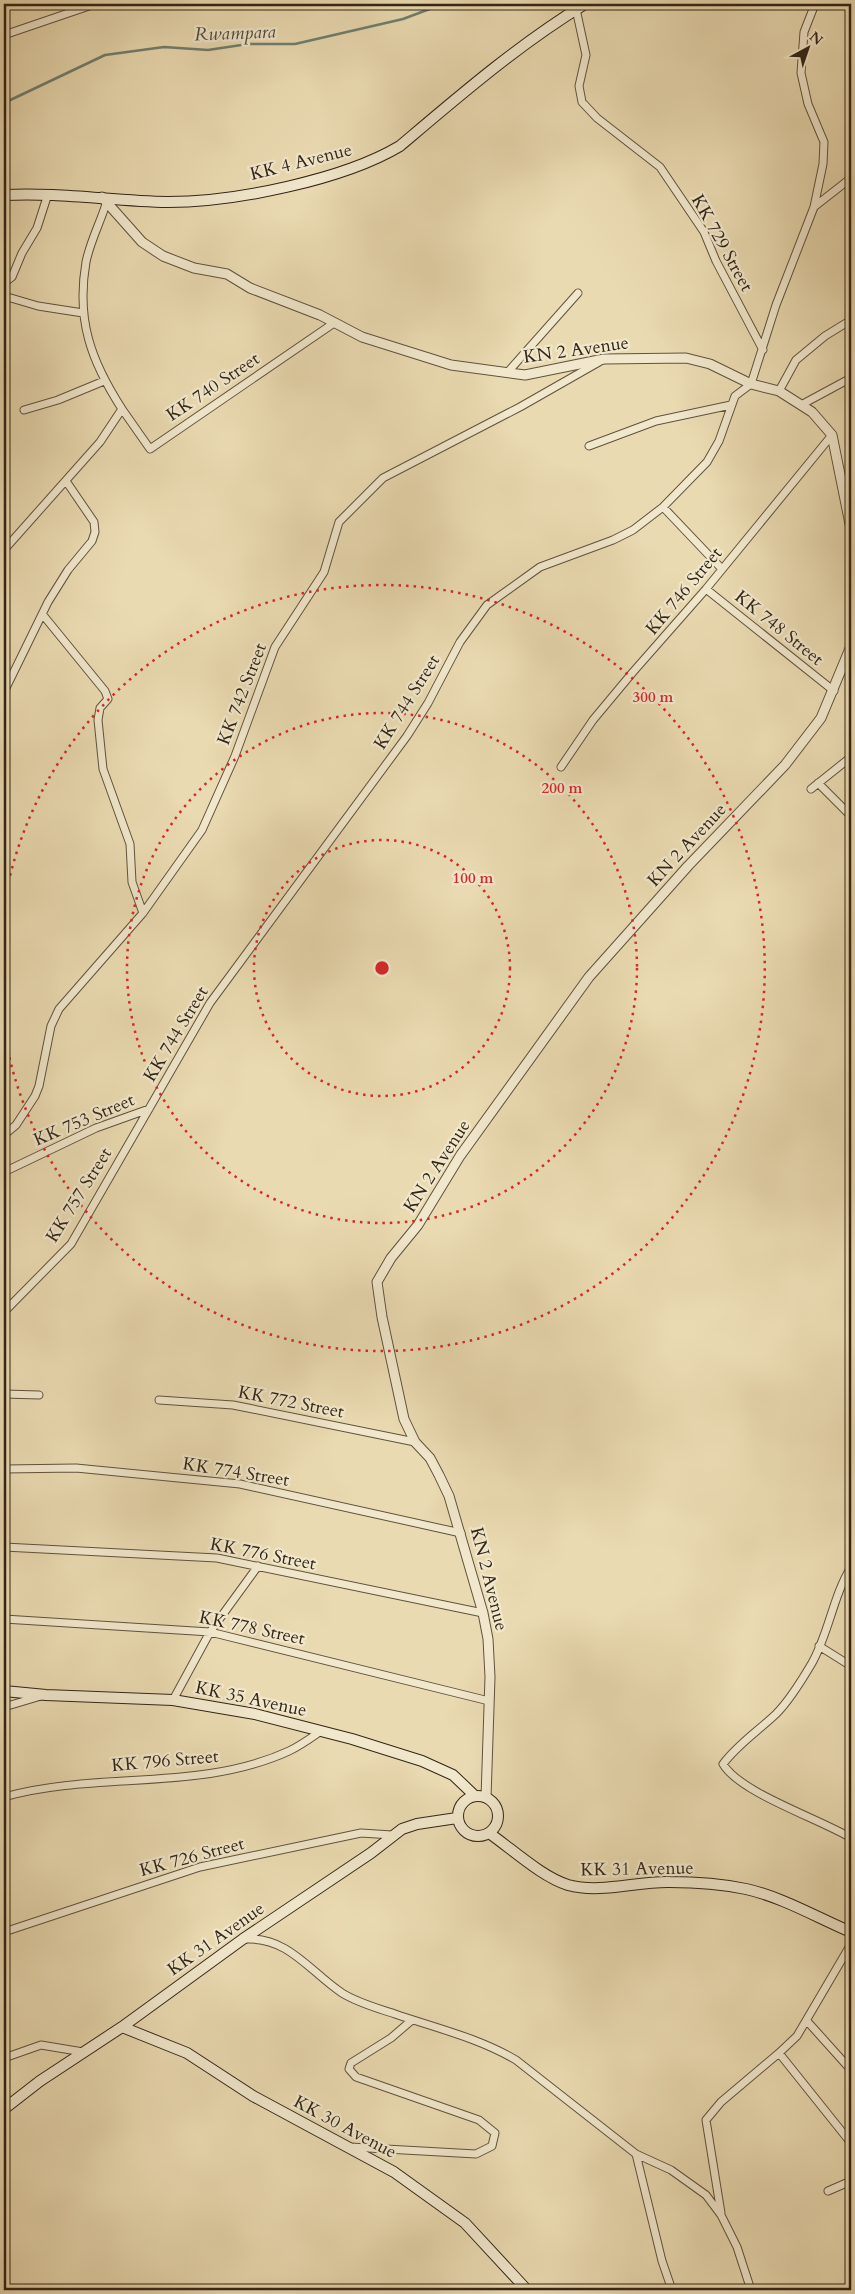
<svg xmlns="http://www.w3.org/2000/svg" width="855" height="2294" viewBox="0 0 855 2294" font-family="Cardo,serif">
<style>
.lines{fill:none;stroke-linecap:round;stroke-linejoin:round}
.stream{stroke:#6f7f70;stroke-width:2.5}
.minor-casing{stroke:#60523d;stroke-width:9}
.tertiary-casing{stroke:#60523d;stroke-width:11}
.secondary-casing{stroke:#322516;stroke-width:12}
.minor{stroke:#f1e7cc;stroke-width:7}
.tertiary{stroke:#f1e7cc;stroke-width:9}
.secondary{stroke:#f1e7cc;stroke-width:10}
.ring{fill:none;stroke:#d62828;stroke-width:2.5;stroke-dasharray:2.5 5}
.labels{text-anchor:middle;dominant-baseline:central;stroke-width:4.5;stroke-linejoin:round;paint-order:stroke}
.street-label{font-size:18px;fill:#322516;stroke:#f1e7cc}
.water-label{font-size:19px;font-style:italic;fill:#4c4a3c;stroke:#f1e7cc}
.centre{fill:#d62828;stroke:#f1e7cc;stroke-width:2.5}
.ring-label{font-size:15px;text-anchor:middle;font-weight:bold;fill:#d62828;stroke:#f1e7cc;stroke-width:4.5;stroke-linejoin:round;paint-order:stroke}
</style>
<rect width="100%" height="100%" fill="#eadab1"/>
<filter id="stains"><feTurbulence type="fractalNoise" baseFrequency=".004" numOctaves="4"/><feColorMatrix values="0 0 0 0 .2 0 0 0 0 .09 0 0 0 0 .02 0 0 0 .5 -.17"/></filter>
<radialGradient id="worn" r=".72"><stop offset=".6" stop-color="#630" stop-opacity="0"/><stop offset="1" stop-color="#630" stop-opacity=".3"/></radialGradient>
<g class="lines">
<!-- stream -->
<path class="stream" d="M4,103L105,55L164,47L208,50L248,44H295L403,19L443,4"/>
<!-- minor casing -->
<g class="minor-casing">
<path id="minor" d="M576,9L586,55L579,86L582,102L597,118L660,167L704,232L716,261L763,350
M4,35L95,4
M814,207L851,178
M4,283L12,277L22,253L37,228L48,194
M4,296L38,306L83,313
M507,373L578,293
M779,391L796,360L825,336L851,320
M801,405L851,378
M122,409L150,449L334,323
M24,410L58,400L104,381
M589,446L656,421L731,405
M663,507L721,568
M4,550L100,442L122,409C91,361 76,320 86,262C90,242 100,223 106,204
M706,589L834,691
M43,615L105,691L108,699L100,708L98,720L103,769L130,844L132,882L143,913
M4,692L48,602L68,570L92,541L95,532L94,522L66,481
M561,767L593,720L633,672L706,589L832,435
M818,783L851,816
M811,789L851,757
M4,1135L16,1125L35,1096L39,1086L51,1026L59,1009L143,913L202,830L235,756L275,647L324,572L339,522L383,478L520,407L599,362
M4,1172L96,1128L149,1109
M4,1312L71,1244L210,1003L407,736L428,703L460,642L487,605L540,567L613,540L633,530L663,507L707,462L719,441L735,396L751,384L776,305L814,207L823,164L824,142L808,104L801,73L804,32L815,4
M4,1394L39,1395
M159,1400L233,1405L415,1442
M4,1469L76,1468L240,1484L461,1533
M4,1547L217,1558L483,1613
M851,1567C833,1596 829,1633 812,1663C802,1680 790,1700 776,1714C758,1731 738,1744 723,1764C740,1793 820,1819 851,1838
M4,1619L210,1632L489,1701
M819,1646L851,1666
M173,1700L210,1632L258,1566
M4,1707L41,1696
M4,1797C96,1771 200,1792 289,1751C300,1746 311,1738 321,1731
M4,1932L200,1867L361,1833L392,1835
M245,1939C289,1937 309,1971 342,1993C358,2003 377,2008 395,2014C436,2028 479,2038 516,2060L636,2154L671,2170L706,2195L721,2215L737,2247L751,2290
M851,1944L797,2036L779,2053L851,2143
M807,2021L851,2070
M4,2058L41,2045L83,2052
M350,2147L476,2154L492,2146L495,2133L479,2120L356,2077L349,2069L351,2063L391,2038L412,2020
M636,2154L662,2261L672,2290
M828,2191L851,2181
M721,2213L706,2120L721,2102L779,2053"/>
</g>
<!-- tertiary casing -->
<g class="tertiary-casing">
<path id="tertiary" d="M102,197L142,242L163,256L194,268L227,274L250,288L320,315L362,337L451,365L525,375L604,359L686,358L710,364L751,384L779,391L812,412L832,435L851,529
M486,1798L490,1677L488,1639L483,1613L449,1496L439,1475L430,1458L415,1442L404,1419L382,1317L377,1282L391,1258L418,1225L460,1156L589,977L688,866L785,765L821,718L851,646"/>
</g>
<!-- secondary casing -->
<g class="secondary-casing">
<path id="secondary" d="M4,195C58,192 113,201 168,202C234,202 343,180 400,146C459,96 518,45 585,4
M4,1691L46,1695L173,1700L255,1714L352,1739L422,1761L453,1775L475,1796
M458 1816a20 20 0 1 1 40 0a20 20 0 1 1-40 0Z
M489,1833C512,1849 542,1877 568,1885C601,1894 637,1881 670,1882C695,1882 722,1884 746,1889C782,1897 818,1918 851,1932
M122,2027L187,2053L253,2096L394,2172L465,2223L527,2290
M4,2109L40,2081L122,2027L243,1939L371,1853L402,1829L417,1824L457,1818"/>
</g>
<!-- minor -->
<use href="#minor" class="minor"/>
<!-- tertiary -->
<use href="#tertiary" class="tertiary"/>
<!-- secondary -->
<use href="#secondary" class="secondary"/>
</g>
<!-- distance rings -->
<g class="ring">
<circle cx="382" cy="968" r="128"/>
<circle cx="382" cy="968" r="255"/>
<path d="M4 905A383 383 0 1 1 4 1031"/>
</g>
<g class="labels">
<!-- street labels -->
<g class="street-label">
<text transform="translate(301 162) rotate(-14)">KK 4 Avenue</text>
<text transform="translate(722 243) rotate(61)">KK 729 Street</text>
<text transform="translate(576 350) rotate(-8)">KN 2 Avenue</text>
<text transform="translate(213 387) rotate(-34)">KK 740 Street</text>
<text transform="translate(684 591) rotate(-50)">KK 746 Street</text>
<text transform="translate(779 628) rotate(39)">KK 748 Street</text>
<text transform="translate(242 694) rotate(-69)">KK 742 Street</text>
<text transform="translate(407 702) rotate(-58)">KK 744 Street</text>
<text transform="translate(687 845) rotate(-47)">KN 2 Avenue</text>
<text transform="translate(176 1034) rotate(-59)">KK 744 Street</text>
<text transform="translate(84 1120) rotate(-23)">KK 753 Street</text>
<text transform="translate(437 1166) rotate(-57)">KN 2 Avenue</text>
<text transform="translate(79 1195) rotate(-58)">KK 757 Street</text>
<text transform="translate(291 1402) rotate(11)">KK 772 Street</text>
<text transform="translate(236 1472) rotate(9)">KK 774 Street</text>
<text transform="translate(263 1554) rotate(11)">KK 776 Street</text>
<text transform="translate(489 1579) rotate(76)">KN 2 Avenue</text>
<text transform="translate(252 1628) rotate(12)">KK 778 Street</text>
<text transform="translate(251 1699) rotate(12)">KK 35 Avenue</text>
<text transform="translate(165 1761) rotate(-5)">KK 796 Street</text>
<text transform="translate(192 1857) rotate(-15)">KK 726 Street</text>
<text transform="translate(637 1869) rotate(-1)">KK 31 Avenue</text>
<text transform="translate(216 1939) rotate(-35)">KK 31 Avenue</text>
<text transform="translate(345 2127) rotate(28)">KK 30 Avenue</text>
</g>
<!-- water labels -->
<g class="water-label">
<text transform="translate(235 33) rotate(-2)">Rwampara</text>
</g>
</g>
<circle cx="382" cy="968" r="8" class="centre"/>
<g class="ring-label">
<text x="653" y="702">300 m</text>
<text x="562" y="793">200 m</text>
<text x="473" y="883">100 m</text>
</g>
<!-- margin -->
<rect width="855" height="2294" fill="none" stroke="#eadab1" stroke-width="20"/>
<rect x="5" y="5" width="845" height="2284" fill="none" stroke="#322516" stroke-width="2.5"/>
<rect x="10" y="10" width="835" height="2274" fill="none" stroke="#322516"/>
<!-- north arrow -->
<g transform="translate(808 48) rotate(40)" stroke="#f1e7cc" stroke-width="4" paint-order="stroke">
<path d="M0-4L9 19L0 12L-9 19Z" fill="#322516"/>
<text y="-8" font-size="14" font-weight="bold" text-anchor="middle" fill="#322516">N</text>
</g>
<rect width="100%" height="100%" filter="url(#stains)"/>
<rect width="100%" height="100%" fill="url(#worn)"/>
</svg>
